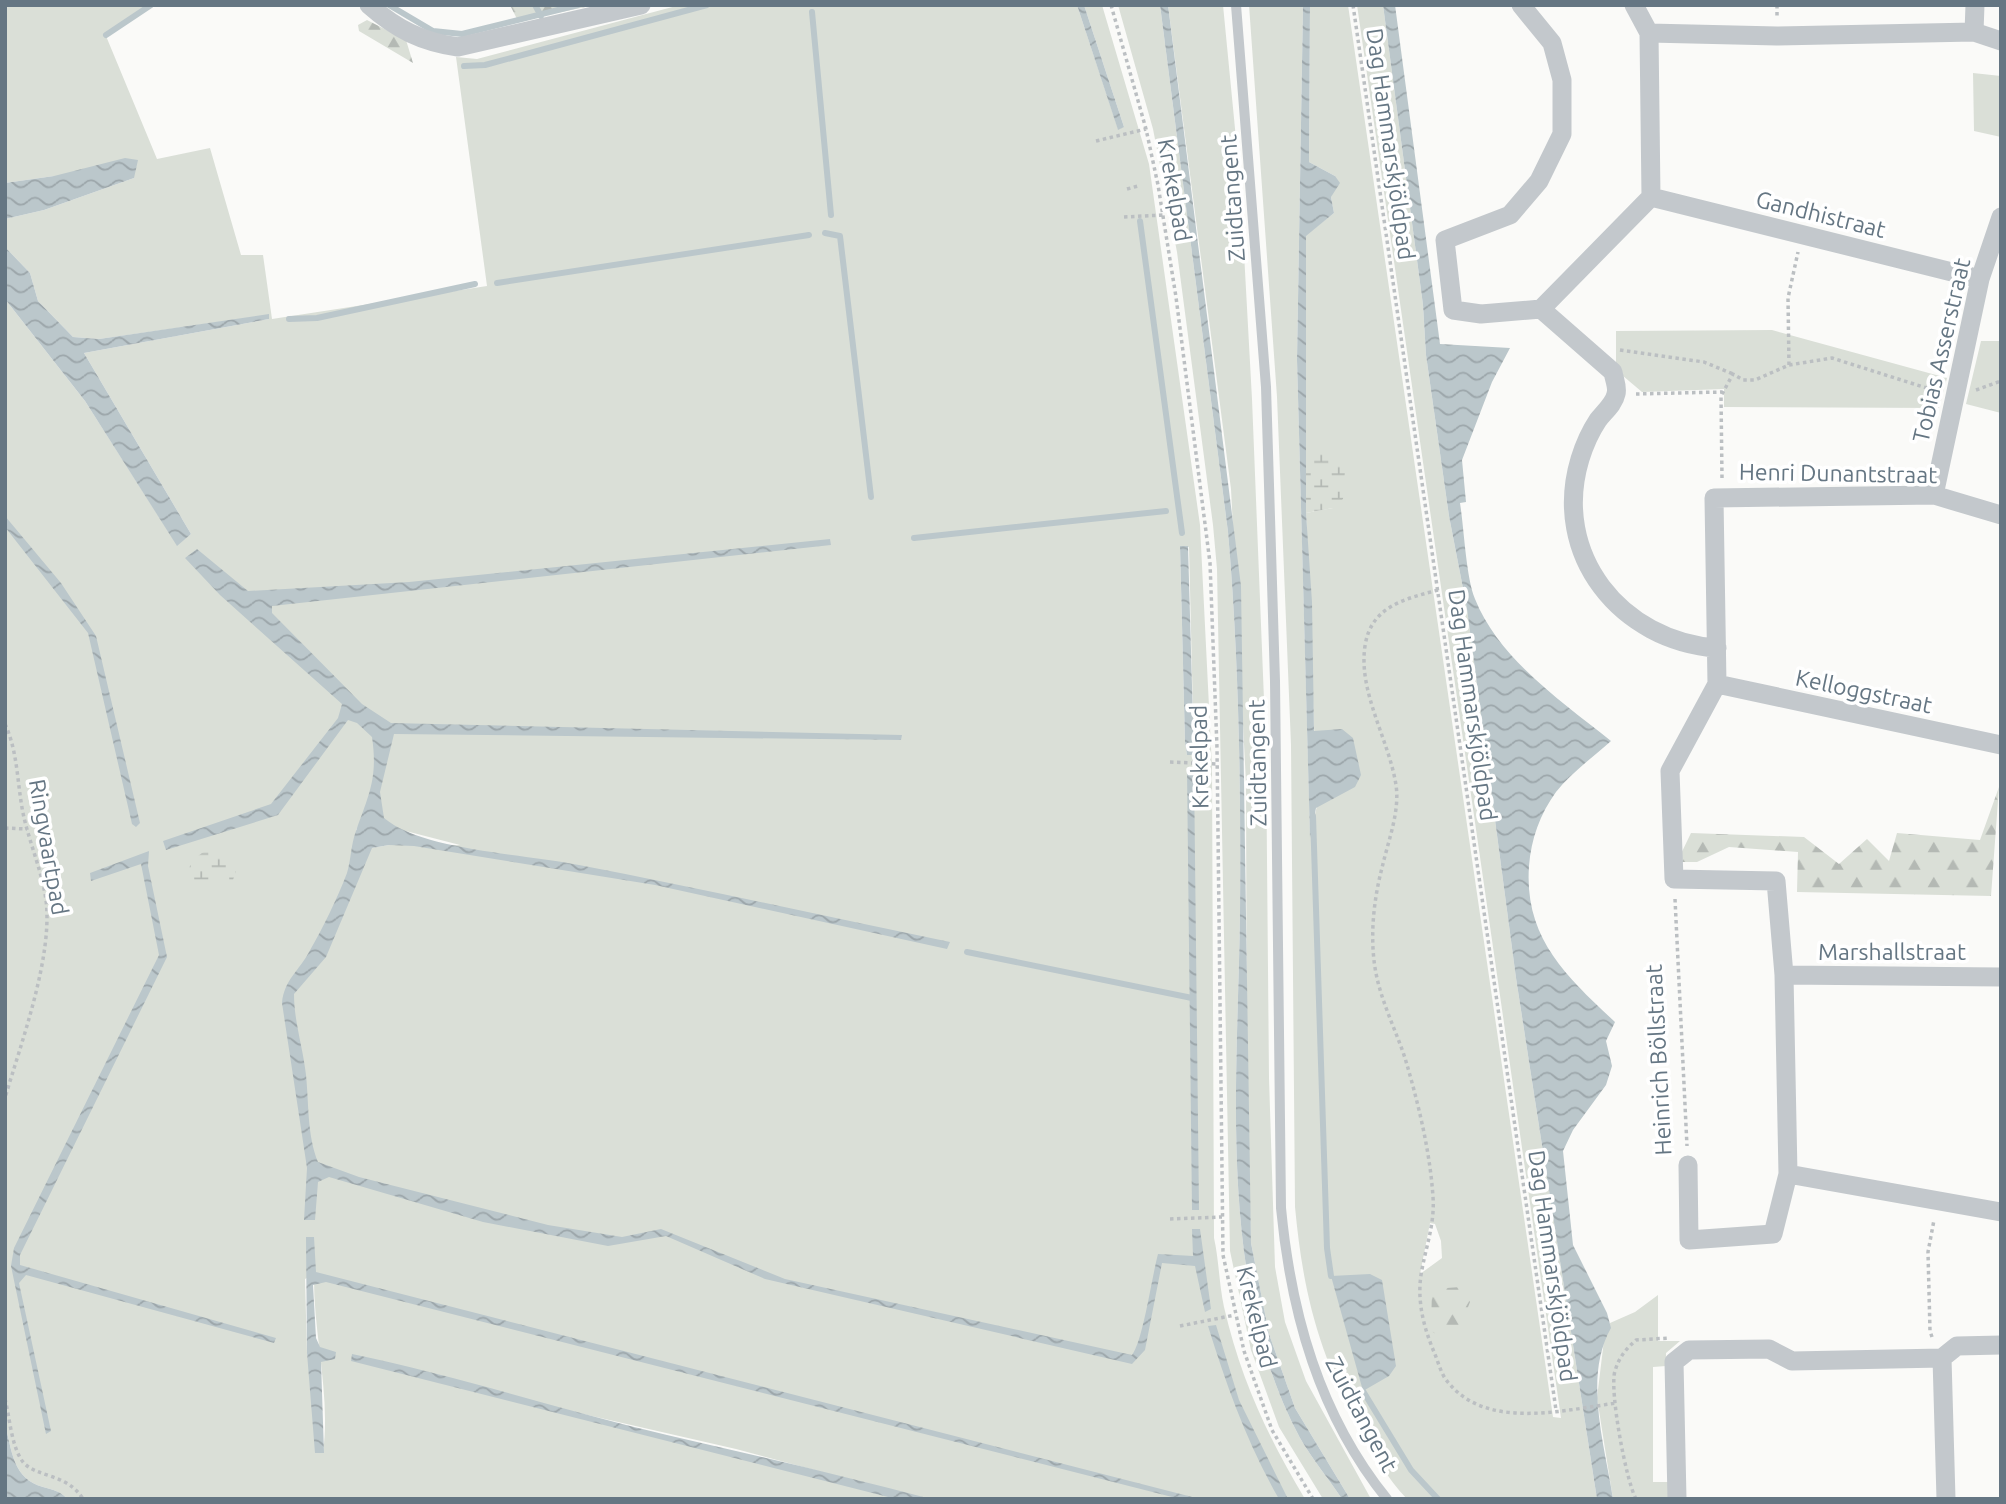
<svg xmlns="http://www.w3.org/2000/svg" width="2006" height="1504" viewBox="0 0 2006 1504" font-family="Ubuntu,sans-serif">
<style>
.green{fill:#dadfd7;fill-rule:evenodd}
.forest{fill:url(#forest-firs)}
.wetland{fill:url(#wetland-marsh)}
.water{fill:url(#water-waves)}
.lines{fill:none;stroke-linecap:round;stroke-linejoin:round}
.stream{stroke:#bbc7cb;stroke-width:6}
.path{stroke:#bbbfc2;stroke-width:3.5;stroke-dasharray:3.5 3.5;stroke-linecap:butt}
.lane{stroke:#c3c8cc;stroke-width:10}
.street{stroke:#c3c8cc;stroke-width:19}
.labels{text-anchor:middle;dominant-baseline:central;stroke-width:7;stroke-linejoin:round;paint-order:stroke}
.street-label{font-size:23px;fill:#657683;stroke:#fff}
</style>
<defs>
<pattern id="forest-firs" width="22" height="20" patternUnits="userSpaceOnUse" patternTransform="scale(1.75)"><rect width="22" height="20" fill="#dadfd7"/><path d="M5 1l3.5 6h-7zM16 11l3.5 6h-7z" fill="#b4b9b4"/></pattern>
<pattern id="wetland-marsh" width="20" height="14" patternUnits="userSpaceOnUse" patternTransform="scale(1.75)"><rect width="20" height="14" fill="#dadfd7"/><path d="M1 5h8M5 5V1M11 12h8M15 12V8" fill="none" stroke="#b4b9b4"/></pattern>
<pattern id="water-waves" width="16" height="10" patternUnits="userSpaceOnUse" patternTransform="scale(1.75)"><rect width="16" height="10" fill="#bbc7cb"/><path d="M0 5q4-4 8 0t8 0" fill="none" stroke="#9ca6aa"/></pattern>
</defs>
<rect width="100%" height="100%" fill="#fafaf8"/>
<!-- green -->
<path class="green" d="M5,5H151L106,36L157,159L210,148L241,255H263L272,319L487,286L456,57L477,59L680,5H1077L1118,129L1124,127L1084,5H1102L1149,164L1200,525L1212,767L1214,1238C1219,1260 1219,1284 1224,1307C1241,1380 1267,1435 1305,1499H923L736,1449L535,1403L910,1499H67C61,1491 53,1490 43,1487C13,1479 12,1451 5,1424V299L85,401L177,545L191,534L84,353L269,319V315L99,339L73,337L38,301L30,273L5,247V219L44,210L134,178L54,176L5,183ZM1180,547H1189L1194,755H1187L1185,742ZM1193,769L1198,1210L1190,998ZM372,787L371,818L398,829L460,845H389L372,848L356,830L364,815ZM314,1274C313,1334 331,1394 323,1453L307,1353L305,1279Z
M1118,5H1160L1228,532C1239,659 1241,786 1240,913C1238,1083 1216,1282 1300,1438C1312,1459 1329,1479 1342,1499H1323L1279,1427L1251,1350L1230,1251L1217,569L1213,525L1177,252L1153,129Z
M1168,5H1223L1240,180L1252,399L1266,750L1269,1078L1275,1267L1285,1322L1306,1381L1371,1499H1350L1295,1408L1269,1334L1251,1243L1247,1111L1246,783L1231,489Z
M1249,5H1303L1297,360L1310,834L1317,806L1306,513L1333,508L1331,451H1306V235L1334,213L1331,197L1335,176L1309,162L1310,5H1348L1553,1417L1561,1418L1357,5H1383L1423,305L1426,355L1449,516L1467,609L1516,978L1597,1499H1407C1387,1478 1372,1452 1359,1427C1318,1352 1303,1292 1295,1207L1291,745L1277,397ZM1430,1223L1435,1224L1441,1241L1442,1258L1420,1274Z
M1973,73L2001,76V137L1974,131Z
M1772,330L1947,378L1939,408L1724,407V389L1642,392L1616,370V331Z
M1981,341H2001V413L1966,404Z
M1658,1295V1341H1680L1666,1353V1366L1653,1367V1482H1669V1499H1613L1597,1398L1604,1340L1610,1323L1635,1312Z"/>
<!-- forest -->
<path class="forest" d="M510,5H595L518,21Z
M367,20L406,40L413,63L359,31L358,25Z
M1999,787L1991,896L1797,892L1798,852L1729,847L1697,862H1677L1691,833L1804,837L1839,864L1867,839L1889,861L1897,833L1980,840Z
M1461,1287L1470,1302L1453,1345L1431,1331L1432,1289Z"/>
<!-- wetland -->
<path class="wetland" d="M1306,451H1331L1346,455L1343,499L1333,508L1306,513Z
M207,850L239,861L233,880L191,887C185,868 190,860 207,850Z"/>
<!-- water -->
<path class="water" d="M1077,5H1084L1124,127L1118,130Z
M1160,5H1168L1241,586L1251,1243L1269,1334L1295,1408L1350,1499H1342C1329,1479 1312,1459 1300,1438C1216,1282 1238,1083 1240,913C1241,786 1239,659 1228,532Z
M1303,5H1310L1309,162L1335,176L1340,183L1331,197L1334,213L1306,236V513L1312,602L1314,731L1342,729L1353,738L1361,775L1355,787L1316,808L1310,838L1297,360Z
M1383,5H1395L1440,344L1510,348L1492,382L1462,460L1466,502L1460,503C1464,528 1466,577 1475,599C1499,659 1562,702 1611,741C1593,757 1571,773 1556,792C1540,814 1531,839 1529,866C1524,938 1566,976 1615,1022L1606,1041L1612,1066L1606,1085L1573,1130L1563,1151L1573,1245L1607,1313L1611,1328C1583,1377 1605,1446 1613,1499H1597L1516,978L1467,609L1449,516L1426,355L1423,305Z
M125,158L138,160L134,178L44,210L5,219V183L54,176Z
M5,247L30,273L38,301L73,337L99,339L269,314V319L84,353L191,534L177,546L85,401L5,299Z
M5,516L61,583L96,636L140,823L136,827L132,824L88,633L5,527Z
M830,539L831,545L272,606V613L362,704L391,723L902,735L901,740L394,734L380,792L384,818C423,851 528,854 579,865C703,889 826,916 950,942L947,949L655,885L414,846L389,845L372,848L326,957L294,994C294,1022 303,1047 306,1075C309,1104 307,1135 318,1162L359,1177L548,1225L622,1237L661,1229L785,1279L1132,1355C1143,1341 1152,1276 1158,1254L1193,1256L1192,1229H1200L1211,1309L1205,1312L1195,1266L1162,1263L1145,1350L1132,1364L765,1279L666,1236L608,1246L483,1222L329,1177L318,1182L315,1220H304L307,1168L282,1003C284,980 299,971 309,952C323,928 337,899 347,873C351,860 351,844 356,831C369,794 378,778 372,737L357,723L348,720L278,815L166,850L163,841L271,804L338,718L342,704L220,595L185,558L197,549L248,591L409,582Z
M1180,546H1188L1194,755H1187L1185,742Z
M1187,769H1194L1199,1210H1192Z
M149,851L148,866L167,957L20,1255V1265L276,1338L274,1343L26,1275L19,1283L51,1431L46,1434L11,1266L14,1248L159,955L141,864L91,881L90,873Z
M306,1237H314L316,1272L1200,1499H1180L326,1282L313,1285L316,1338L320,1347L336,1352L335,1359L321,1362L324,1453H315L307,1353Z
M1370,1274L1382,1280L1396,1366L1389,1376L1363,1391L1331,1276Z
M1216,1325L1239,1400L1288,1499H1279C1247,1443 1227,1387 1208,1326Z
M352,1354C458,1376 561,1410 667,1435C755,1455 843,1476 931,1499H896L351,1361Z
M5,1424C12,1451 13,1479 43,1487C53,1490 61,1491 67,1499H5Z"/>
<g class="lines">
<!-- stream -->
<path class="stream" d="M389,5L433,31L462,34L578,5
M535,5L541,16
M812,12L831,215
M106,35L151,5
M464,66L485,65L707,5
M1140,221L1182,533
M825,233L840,236L871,497
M497,283L809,235
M289,319L317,318L475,284
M914,538L1166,511
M1313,816L1327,1248L1331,1276
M967,952L1192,998
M1363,1391L1411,1470L1438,1499"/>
<!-- path -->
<path class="path" d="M1111,5L1146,129L1158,185L1176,297L1210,563L1217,748L1223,1255L1244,1351L1272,1430L1313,1499
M1353,5L1556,1410
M1777,5V17
M1096,141L1146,129
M1127,189L1138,186
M1124,217L1163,215
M1620,350L1704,362L1733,374
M1789,365L1788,298L1798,252
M1976,390L2001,381
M1636,394L1722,392
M1722,478L1721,396L1733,374L1743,380H1755L1789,365L1832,358L1936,391
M1438,590C1405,599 1371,606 1365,646C1358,692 1389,740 1396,785C1400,812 1388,841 1382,868C1373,902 1369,943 1377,978C1383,1005 1396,1031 1405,1058C1418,1102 1430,1151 1433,1197C1435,1225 1425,1249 1421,1275C1417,1302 1424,1328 1434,1352C1438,1361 1441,1374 1447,1381C1486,1431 1563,1410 1617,1403
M5,724C18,752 17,783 23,813C29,842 42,871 46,900C53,957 21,1043 5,1098
M1170,762L1217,764
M5,828L27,829
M1675,899L1687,1146
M1170,1219L1222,1217
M1180,1326L1235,1315
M1932,1337L1930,1331L1928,1252L1934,1220
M5,1399C10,1418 11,1446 23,1462C37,1478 67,1473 83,1499
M1636,1499C1626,1481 1609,1389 1615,1371C1619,1357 1626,1349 1636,1340L1670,1338"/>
<!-- lane -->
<path class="lane" d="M1236,5L1266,387L1275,681L1281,1208C1291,1313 1319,1415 1387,1499"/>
<!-- street -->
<path class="street" d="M369,5C396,29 422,42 458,47L641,5
M1521,5L1552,43L1562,80V134L1539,181L1510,215L1445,240L1453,310L1481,314L1541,309
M1634,5L1649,33L1777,36L1974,32L2001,41
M1974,32L1975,5
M1651,197L1980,279
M1541,309L1613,372C1614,379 1618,387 1616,394C1614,404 1604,412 1598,420C1590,432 1584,446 1580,459C1551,555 1621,641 1717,648
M1541,309L1651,197L1649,33
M1934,495L1980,279L2001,217
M2001,515L1934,495L1714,498L1717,684L1670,771L1674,879L1776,881L1784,975L1788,1174L2001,1212
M1717,684L2001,745
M1784,975L2001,977
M1688,1165L1689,1240L1773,1234L1788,1174
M1942,1358L1946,1499
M1677,1499L1674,1362L1689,1350L1769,1349L1792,1361L1942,1358L1957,1346L2001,1345"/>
</g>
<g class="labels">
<!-- street labels -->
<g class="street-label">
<text transform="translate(1391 144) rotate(82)">Dag Hammarskjöldpad</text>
<text transform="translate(1175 190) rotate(80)">Krekelpad</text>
<text transform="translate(1232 198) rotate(-94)">Zuidtangent</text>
<text transform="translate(1821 214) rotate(14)">Gandhistraat</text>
<text transform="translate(1941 350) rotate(-77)">Tobias Asserstraat</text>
<text transform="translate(1838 473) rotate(1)">Henri Dunantstraat</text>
<text transform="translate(1864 691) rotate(12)">Kelloggstraat</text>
<text transform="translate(1473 705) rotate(82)">Dag Hammarskjöldpad</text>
<text transform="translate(1199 757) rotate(-91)">Krekelpad</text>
<text transform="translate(1257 763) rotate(-91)">Zuidtangent</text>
<text transform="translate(49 847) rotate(80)">Ringvaartpad</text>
<text x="1892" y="951">Marshallstraat</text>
<text transform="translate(1658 1060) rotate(-93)">Heinrich Böllstraat</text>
<text transform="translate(1553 1266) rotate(82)">Dag Hammarskjöldpad</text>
<text transform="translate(1257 1317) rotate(76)">Krekelpad</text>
<text transform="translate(1362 1414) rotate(62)">Zuidtangent</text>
</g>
</g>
<!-- border -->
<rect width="2006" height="1504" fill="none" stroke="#657683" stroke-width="14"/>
</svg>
